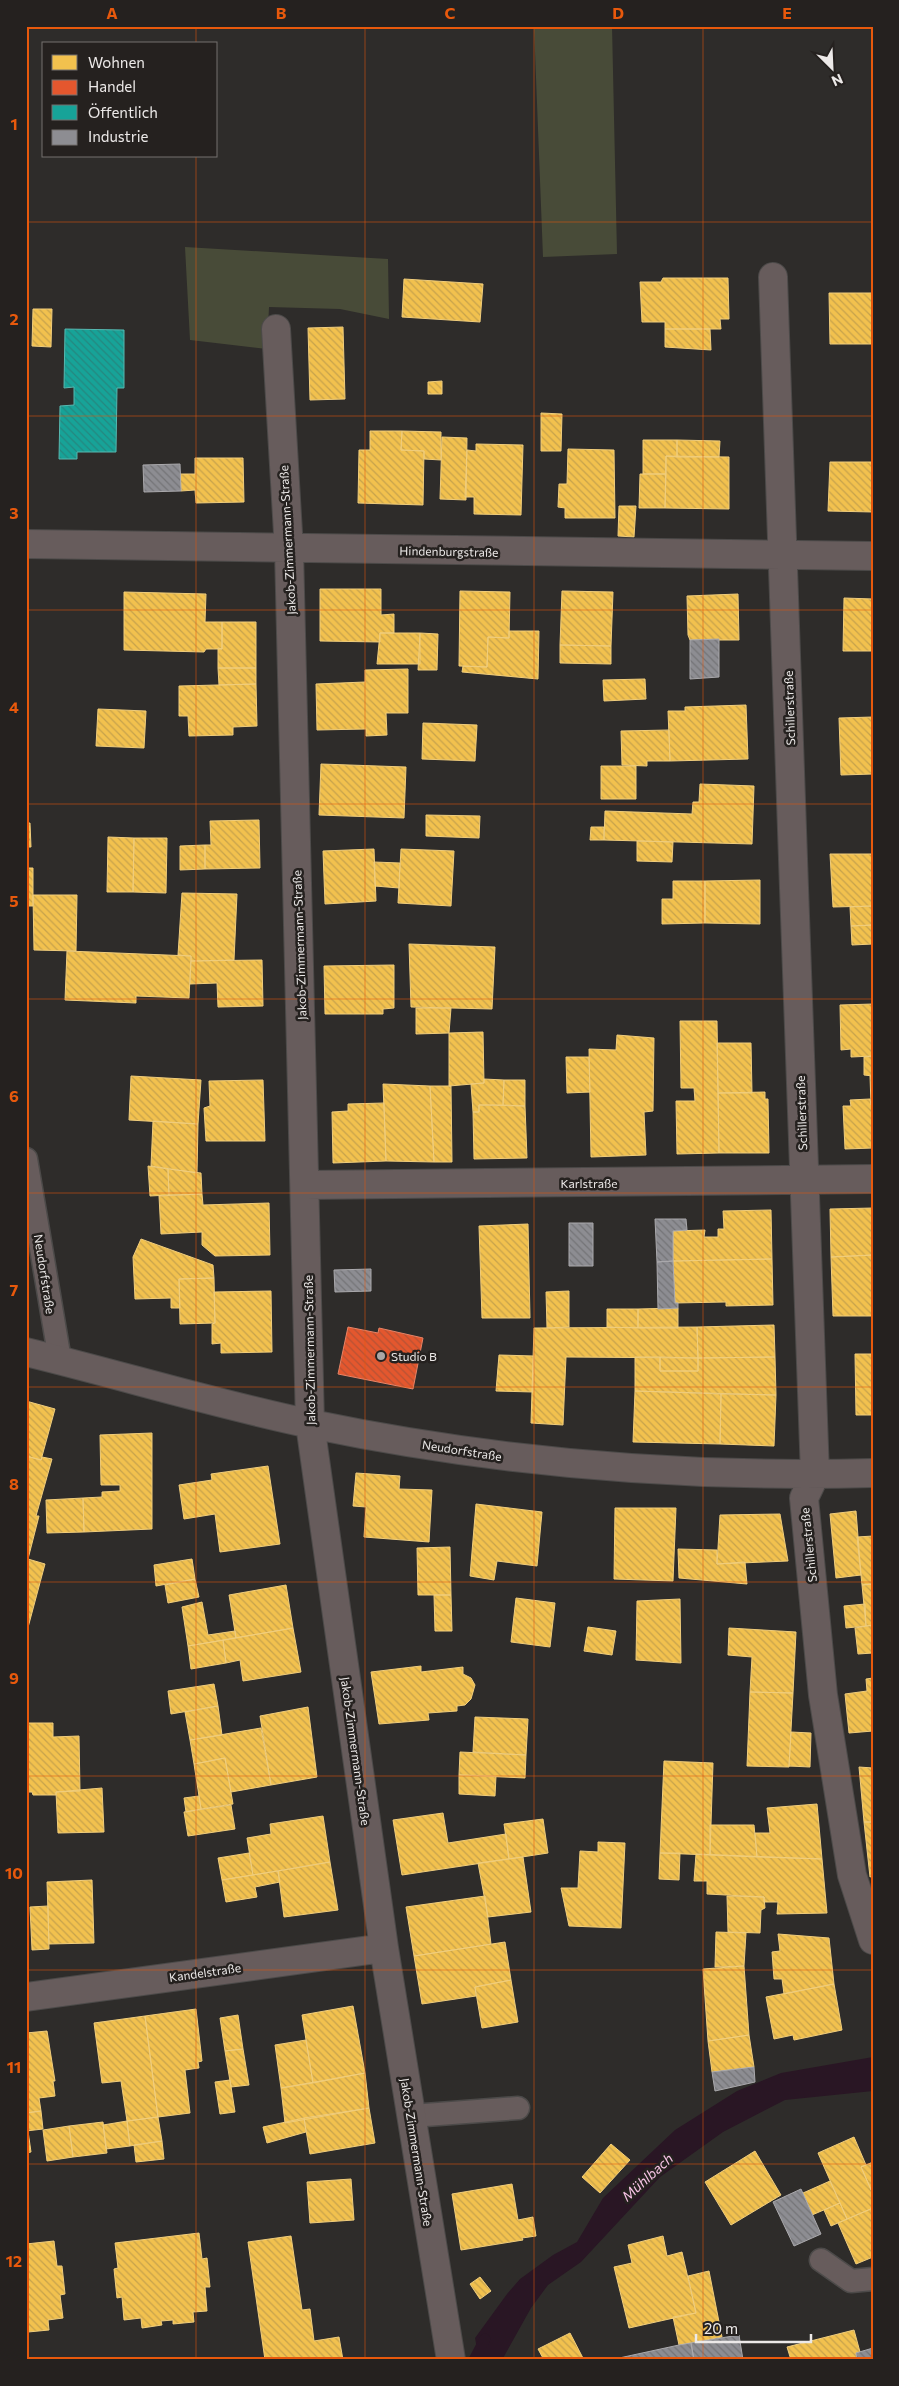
<svg xmlns="http://www.w3.org/2000/svg" width="899" height="2386" viewBox="0 0 899 2386" font-family="Commissioner,sans-serif">
<style>
.green{fill:#484b38}
.water{fill:#291624}
.homes{fill:url(#homes-back-hatch);stroke:#f0cd7c}
.shops{fill:url(#shops-back-hatch);stroke:#e68366}
.public{fill:url(#public-back-hatch);stroke:#57b8b0}
.industry{fill:url(#industry-back-hatch);stroke:#aaa9ac}
.lines{fill:none;stroke-linecap:round;stroke-linejoin:round}
.stream{stroke:#291624;stroke-width:11}
.lane-casing{stroke:#4c4a49;stroke-width:25}
.street-casing{stroke:#4c4a49;stroke-width:30}
.lane{stroke:#675c5c;stroke-width:22}
.street{stroke:#675c5c;stroke-width:28}
.grid{fill:none;stroke:#e8590c;stroke-width:1;stroke-opacity:0.55}
.poi-dot{fill:#aaa7a6;stroke:#25211f;stroke-width:2}
.labels{text-anchor:middle;dominant-baseline:central;stroke-width:5;stroke-linejoin:round;paint-order:stroke}
.street-label{font-size:12px;fill:#ece9e8;stroke:#25211f}
.poi-label{font-size:12px;fill:#ece9e8;stroke:#25211f;text-anchor:start}
.water-label{font-size:14px;font-style:italic;fill:#f9c5e7;stroke:#25211f}
.neatline{fill:none;stroke:#e8590c;stroke-width:2}
.grid-label{font-size:16px;text-anchor:middle;font-weight:bold;fill:#e8590c}
</style>
<defs>
<pattern id="homes-back-hatch" width="6" height="6" patternUnits="userSpaceOnUse" patternTransform="scale(1.25)"><rect width="6" height="6" fill="#f2c14e"/><path d="M-1 5l2 2M0 0l6 6M5-1l2 2" fill="none" stroke="#c7a24c"/></pattern>
<pattern id="shops-back-hatch" width="6" height="6" patternUnits="userSpaceOnUse" patternTransform="scale(1.25)"><rect width="6" height="6" fill="#e4572e"/><path d="M-1 5l2 2M0 0l6 6M5-1l2 2" fill="none" stroke="#b55235"/></pattern>
<pattern id="public-back-hatch" width="6" height="6" patternUnits="userSpaceOnUse" patternTransform="scale(1.25)"><rect width="6" height="6" fill="#17a398"/><path d="M-1 5l2 2M0 0l6 6M5-1l2 2" fill="none" stroke="#25877f"/></pattern>
<pattern id="industry-back-hatch" width="6" height="6" patternUnits="userSpaceOnUse" patternTransform="scale(1.25)"><rect width="6" height="6" fill="#8d8d92"/><path d="M-1 5l2 2M0 0l6 6M5-1l2 2" fill="none" stroke="#747477"/></pattern>
</defs>
<rect width="100%" height="100%" fill="#2e2c2a"/>
<!-- green -->
<path class="green" d="M534,26H612L617,254L543,257Z
M185,247L388,259L389,319L340,309L269,307L267,349L190,340Z"/>
<!-- water -->
<path class="water" d="M873,2057V2091L785,2100L723,2132L660,2177L581,2262L548,2285L531,2308L502,2360H479L475,2338L507,2294L520,2279L553,2255L577,2242L603,2198L675,2130L737,2091L781,2073Z"/>
<!-- homes -->
<path class="homes" d="M663,278H728L729,319H720L721,329H665V322H642L640,282H661Z
M404,279L483,284L480,322L402,317Z
M829,293H873V344H830Z
M33,309H52L51,347L32,346Z
M343,327L345,399L310,400L308,328Z
M665,329H710L711,350L665,347Z
M442,381V394H428V382Z
M541,413L562,414L561,451H541Z
M370,431H402L401,450L424,451L423,505L358,503L359,450H370Z
M402,431L441,432V460L424,459V451L401,450Z
M442,437L467,438L466,500L440,499Z
M643,440H677V457L666,456V474H643Z
M677,440L720,441L719,457H677Z
M476,444L523,445L521,515L474,514V497H465L467,450L476,451Z
M568,449L614,450L615,518H565V508L558,507L559,484H567Z
M666,456L729,457V509L665,508Z
M195,458H243L244,502L196,503L195,490L181,491L180,474H195Z
M830,462H873V512L828,511Z
M640,474H666L665,508H639Z
M619,506H636L634,537L618,536Z
M320,589H381V615L394,614V633H380V642L320,641Z
M460,591L510,592L509,638L488,637L487,667L459,666Z
M562,591L613,592L611,646L560,645Z
M124,592L206,594L205,622H222V649H206L204,652L124,650Z
M738,594L739,640H690L688,635L687,596Z
M844,598L873,599V651H843Z
M222,622H256V668H218V648L222,649Z
M509,631H539L538,679L462,672L463,666L487,667L488,637L509,638Z
M380,633H420V664H377Z
M420,633L438,634L437,670H418Z
M560,645L611,646V664L560,663Z
M218,668H256V684L219,685Z
M408,669V713H386L387,735L366,736V729L317,730L316,684L365,682V670Z
M645,679L646,699L604,701L603,680Z
M256,684L257,726L233,727V735L189,736L188,716H179V686Z
M746,705L748,759L670,761L668,711H685V707Z
M98,709L146,711L144,748L96,746Z
M873,717V774L841,775L839,718Z
M423,723L477,725L475,761L422,759Z
M669,730L670,761H647V766L622,765L621,731Z
M321,764L406,767L404,818L319,815Z
M601,766H636V799H601Z
M700,784L754,786L752,844L604,840L605,811L692,814L693,802H699Z
M426,815L480,816L479,838L426,836Z
M259,820L260,868L205,869V845H211L210,821Z
M26,823H30L31,847H26Z
M591,827H604V840H590Z
M108,837L134,838L133,892H107Z
M134,838H167L166,893L133,892Z
M637,841L673,842L672,862L637,861Z
M205,845V869L180,870V846Z
M374,849L376,901L325,904L323,851Z
M401,849L454,851L451,906L398,903Z
M830,854H873V906L833,907Z
M374,862L400,863L399,888L375,886Z
M26,868H33V906H26Z
M760,880V924L705,923V881Z
M673,881H705V923L662,924V899H673Z
M182,893L237,894L234,960L191,961V956L178,955Z
M33,895H77L76,951L34,950Z
M873,906V925L851,926L850,907Z
M873,925V944L852,945L851,926Z
M409,944L495,947L492,1009L411,1007Z
M67,951L191,956L189,998L136,996V1003L65,1000Z
M262,960L263,1006L218,1007L217,983L190,984L191,961Z
M394,965V1008L383,1009V1014H325L324,966Z
M873,1004V1056L851,1057V1049L841,1050L840,1005Z
M416,1008H451L449,1033L416,1034Z
M680,1021H717L719,1153L677,1154L676,1101H695L694,1088H681Z
M483,1032L484,1083L449,1086V1033Z
M617,1035L654,1038L653,1111L644,1112L646,1155L591,1157L589,1049L616,1050Z
M717,1043H751L752,1093H718Z
M873,1056V1076L864,1075V1057Z
M566,1057H589L590,1092L567,1093Z
M131,1076L201,1080L198,1124L129,1120Z
M870,1076H873V1105H871Z
M484,1079L504,1080L503,1105H479V1112H473L471,1084L484,1083Z
M263,1080L265,1141H206L204,1108L210,1106L209,1081Z
M504,1080H525V1106L503,1105Z
M383,1084L430,1086L434,1162L386,1161Z
M430,1086H451L452,1162H434Z
M765,1092V1099H768L769,1153H719L718,1093Z
M870,1099L871,1105H873V1148L845,1149L843,1106H851L850,1100Z
M384,1103L386,1161L333,1163L332,1112L348,1111V1104Z
M479,1105L525,1106L527,1158L474,1159L473,1112H479Z
M153,1121L198,1124L197,1173L151,1166Z
M148,1166L168,1169L169,1195L150,1196Z
M168,1169L201,1173L202,1194L169,1195Z
M202,1194L203,1205L269,1203L270,1255L215,1256L202,1245V1232L161,1234L159,1196Z
M873,1208V1255L831,1257L830,1209Z
M771,1210L772,1259L673,1261V1231L705,1230L704,1237H718V1229H724L723,1211Z
M528,1224L530,1318H482L479,1226Z
M141,1239L213,1265L214,1278L179,1279L180,1308H171V1298L135,1299L133,1257Z
M873,1255V1316H833L831,1257Z
M772,1259L773,1305L726,1306V1302L675,1303L673,1261Z
M214,1278L215,1323L180,1324L179,1279Z
M271,1291L272,1352L221,1353V1343L212,1344V1324L215,1323L214,1292Z
M569,1291V1327L547,1328L546,1292Z
M678,1308V1328H638V1309Z
M607,1309H638V1328L607,1327Z
M774,1325L775,1357L698,1358L697,1327Z
M697,1327L698,1358L566,1357L563,1425L531,1423L534,1328Z
M855,1354H873V1415H856Z
M499,1355L534,1356L533,1392L496,1391Z
M635,1357H660V1371H698V1358L775,1357L776,1395L635,1391Z
M660,1357L698,1358V1371H660Z
M635,1391L721,1394L720,1444L633,1442Z
M721,1394L776,1395L774,1446L720,1444Z
M26,1401L55,1409L41,1460L26,1456Z
M152,1433V1529L84,1532L83,1498L102,1497V1492L120,1491V1485H101L100,1435Z
M26,1456L41,1460L42,1457L52,1459L36,1516H39L28,1559L45,1564L26,1635Z
M268,1466L280,1544L220,1552L215,1514L184,1519L179,1485L212,1480L211,1474Z
M356,1473L400,1476L399,1489L432,1490L429,1542L364,1537L366,1507L353,1506Z
M83,1498L84,1532L47,1533L46,1500Z
M476,1504L542,1512L537,1566L497,1561L494,1580L470,1576Z
M615,1508H676L673,1581L614,1579Z
M856,1511L861,1575L836,1578L830,1514Z
M780,1514L788,1561L717,1564L720,1515Z
M873,1536V1584L862,1585L857,1537Z
M450,1547L451,1595H418L417,1548Z
M678,1549L717,1550V1564L745,1562L747,1584L679,1578Z
M192,1559L195,1579L156,1586L154,1565Z
M195,1579L199,1597L168,1603L165,1585Z
M873,1584V1625L866,1626L862,1585Z
M286,1585L293,1628L236,1638L229,1595Z
M434,1595H451L452,1631H435Z
M516,1598L555,1603L550,1647L511,1642Z
M680,1599L681,1663L636,1660L637,1601Z
M202,1602L208,1635L235,1631L236,1638L188,1646L182,1607Z
M865,1604L866,1626L846,1628L844,1606Z
M873,1625V1653L858,1654L855,1628Z
M588,1627L616,1631L612,1655L584,1651Z
M293,1628L301,1672L243,1681L240,1660L226,1663L223,1640Z
M729,1628L796,1632L793,1693L750,1692L752,1657L728,1655Z
M223,1640L226,1663L191,1669L188,1646Z
M421,1666V1672L463,1667V1674L471,1678L475,1685L471,1699L465,1705L457,1706V1711L428,1713L429,1720L379,1724L371,1672Z
M873,1678V1731L849,1733L845,1694L867,1691L866,1679Z
M214,1684L218,1706L171,1714L168,1691Z
M750,1692L793,1693L789,1767L747,1766Z
M218,1706L222,1735L190,1740L185,1712Z
M308,1707L317,1777L271,1785L260,1716Z
M475,1717L528,1719L526,1755L473,1752Z
M26,1723H53V1737L79,1736L80,1791L56,1792V1795H33L32,1792H26Z
M261,1728L271,1785L231,1792L225,1758L194,1764L190,1740Z
M791,1732L811,1733L810,1767L789,1766Z
M460,1752L526,1755L525,1778L459,1775Z
M225,1758L233,1804L201,1809L194,1764Z
M664,1761L713,1763L710,1855L660,1853Z
M859,1767L873,1768V1822H864Z
M459,1775L496,1776L495,1796L459,1794Z
M102,1788L104,1832L58,1833L56,1792Z
M199,1796L201,1809L186,1812L184,1798Z
M817,1804L822,1859L757,1857L755,1833H770L767,1808Z
M231,1805L235,1829L188,1836L184,1812Z
M443,1813L448,1843L506,1834L509,1859L402,1875L393,1820Z
M323,1816L330,1862L253,1875L247,1838L271,1834L270,1824Z
M543,1819L548,1853L509,1859L504,1824Z
M864,1822H873V1876L870,1877Z
M710,1825H754L757,1857L710,1855Z
M598,1842L625,1843L621,1928L569,1926L561,1888H578L580,1851L598,1852Z
M249,1853L253,1875L222,1880L218,1858Z
M660,1853H680L679,1880L659,1879Z
M696,1854L822,1859L827,1913L777,1914L778,1902H764V1897L707,1894V1881H694Z
M523,1857L531,1912L488,1917L478,1863Z
M330,1862L338,1910L284,1917L278,1871Z
M278,1871L280,1882L255,1887L257,1897L226,1902L222,1880Z
M92,1880L94,1943L49,1944L47,1882Z
M485,1896L491,1944L414,1956L406,1907Z
M727,1896L764,1897L765,1908L761,1910L760,1933L728,1932Z
M48,1906L49,1949L32,1950L30,1907Z
M716,1932L746,1933L744,1966L715,1967Z
M778,1934L829,1938L834,1984L784,1994L782,1979H774L772,1952L780,1951Z
M505,1942L511,1980L475,1987L476,1996L422,2004L414,1956Z
M744,1966L749,2035L708,2041L703,1969Z
M511,1980L518,2022L482,2028L475,1987Z
M834,1984L842,2030L794,2040L793,2035L774,2039L766,1997Z
M353,2006L365,2073L313,2083L302,2015Z
M196,2009L202,2061L198,2062L199,2068L185,2070L190,2113L158,2117L145,2016Z
M238,2015L243,2049L225,2051L220,2018Z
M145,2016L158,2117L127,2121L121,2081L102,2083L94,2023Z
M47,2031L55,2081H53L55,2096L39,2098L41,2111L26,2113V2033Z
M749,2035L754,2067L712,2072L708,2041Z
M306,2040L313,2083L281,2088L275,2045Z
M243,2049L249,2085L231,2087L225,2051Z
M365,2073L369,2108L285,2123L281,2088Z
M230,2080L235,2112L220,2114L215,2082Z
M369,2108L375,2143L310,2154L304,2118Z
M41,2111L43,2129L26,2131V2113Z
M158,2117L162,2141L130,2146L127,2121Z
M304,2118L306,2132L267,2143L263,2127Z
M127,2121L130,2146L106,2149L103,2125Z
M103,2122L107,2153L73,2157L69,2126Z
M69,2126L73,2157L47,2161L43,2130Z
M26,2131H28L31,2152L26,2153Z
M854,2137L866,2165L861,2167L873,2194V2208L847,2219L818,2153Z
M162,2141L164,2159L136,2162L134,2145Z
M611,2144L630,2160L600,2193L582,2177Z
M755,2151L781,2195L731,2225L705,2182Z
M873,2162V2194L861,2167Z
M351,2179L354,2220L310,2223L307,2182Z
M830,2181L840,2203L812,2215L803,2193Z
M512,2184L518,2220L533,2217L536,2236L522,2238L523,2240L461,2250L452,2194Z
M840,2203L847,2219L831,2226L824,2210Z
M873,2208V2257L856,2264L838,2223Z
M199,2233L202,2259L207,2258L210,2287H205L207,2311L193,2312L194,2322L173,2324V2320L161,2321L162,2325L142,2328L141,2318L124,2320L122,2297L117,2298L114,2269L118,2268L115,2243Z
M291,2236L302,2310L310,2309L314,2341L339,2337L343,2360H265L248,2242Z
M663,2236L667,2256L682,2252L696,2313L629,2328L614,2267L632,2263L628,2245Z
M54,2241L57,2266H62L65,2294L60,2295L63,2318L48,2320L49,2330L28,2332L26,2327V2244Z
M709,2271L722,2337L679,2345L673,2317L696,2313L688,2276Z
M480,2277L491,2291L480,2299L470,2284Z
M854,2330L860,2352L856,2353L857,2360H791L787,2347Z
M570,2333L584,2360H544L538,2349Z"/>
<!-- shops -->
<path class="shops" d="M348,1327L378,1333L379,1328L423,1338L413,1389L338,1374Z"/>
<!-- public -->
<path class="public" d="M65,329L124,330V388H117L116,452H77V459H59L60,406L74,405V387L64,388Z"/>
<!-- industry -->
<path class="industry" d="M180,464L181,491L144,492L143,465Z
M719,639V677L690,679V640Z
M655,1219H686L687,1230L673,1231V1261L657,1262Z
M569,1223H593V1266H569Z
M673,1261L675,1303H678V1308L658,1309L657,1262Z
M371,1269V1291L335,1292L334,1270Z
M754,2067L755,2082L715,2091L712,2072Z
M801,2189L821,2234L794,2246L773,2202Z
M739,2335L743,2360H694L691,2343Z
M691,2343L694,2360H610L679,2345Z
M873,2348V2360H857L856,2353Z"/>
<g class="lines">
<!-- stream -->
<path class="stream" d="M474,2360L485,2339"/>
<!-- lane casing -->
<g class="lane-casing">
<path id="lane" d="M26,1159L60,1360
M412,2116L518,2108
M821,2260L851,2281L873,2279"/>
</g>
<!-- street casing -->
<g class="street-casing">
<path id="street" d="M773,277C789,676 798,1076 815,1475L804,1498L823,1695L852,1875L873,1940
M276,329L289,550L310,1424L384,1948L451,2360
M26,544L873,556
M306,1185L873,1179
M26,1352C121,1375 215,1404 311,1424C498,1463 682,1478 873,1473
M26,1997L384,1948"/>
</g>
<!-- lane -->
<use href="#lane" class="lane"/>
<!-- street -->
<use href="#street" class="street"/>
</g>
<!-- grid -->
<path class="grid" d="M196,26V44M365,26V2360M534,26V2360M703,26V2360M196,156V2360M26,222H873M26,416H873M26,610H873M26,804H873M26,999H873M26,1193H873M26,1387H873M26,1582H873M26,1776H873M26,1970H873M26,2164H873"/>
<!-- markers -->
<circle class="poi-dot" cx="381" cy="1356" r="5"/>
<g class="labels">
<!-- street labels -->
<g class="street-label">
<text transform="translate(287 540) rotate(-93)">Jakob-Zimmermann-Straße</text>
<text transform="translate(449 551) rotate(1)">Hindenburgstraße</text>
<text transform="translate(789 708) rotate(-92)">Schillerstraße</text>
<text transform="translate(299 945) rotate(-92)">Jakob-Zimmermann-Straße</text>
<text transform="translate(801 1113) rotate(-92)">Schillerstraße</text>
<text x="589" y="1183">Karlstraße</text>
<text transform="translate(45 1274) rotate(81)">Neudorfstraße</text>
<text transform="translate(309 1350) rotate(-91)">Jakob-Zimmermann-Straße</text>
<text transform="translate(462 1450) rotate(9)">Neudorfstraße</text>
<text transform="translate(808 1545) rotate(-96)">Schillerstraße</text>
<text transform="translate(356 1751) rotate(82)">Jakob-Zimmermann-Straße</text>
<text transform="translate(205 1972) rotate(-8)">Kandelstraße</text>
<text transform="translate(417 2152) rotate(81)">Jakob-Zimmermann-Straße</text>
</g>
<!-- poi labels -->
<g class="poi-label">
<text x="391" y="1356">Studio B</text>
</g>
<!-- water labels -->
<g class="water-label">
<text transform="translate(647 2177) rotate(-42)">Mühlbach</text>
</g>
</g>
<!-- border -->
<rect width="899" height="2386" fill="none" stroke="#25211f" stroke-width="55"/>
<!-- legend -->
<rect x="42" y="42" width="175" height="115" fill="#25211f" stroke="#75716f"/>
<rect x="52" y="55" width="25" height="15" fill="#f2c14e" stroke="#75716f"/>
<text x="88" y="68" font-size="15" fill="#ece9e8">Wohnen</text>
<rect x="52" y="80" width="25" height="15" fill="#e4572e" stroke="#75716f"/>
<text x="88" y="92" font-size="15" fill="#ece9e8">Handel</text>
<rect x="52" y="105" width="25" height="15" fill="#17a398" stroke="#75716f"/>
<text x="88" y="118" font-size="15" fill="#ece9e8">Öffentlich</text>
<rect x="52" y="130" width="25" height="15" fill="#8d8d92" stroke="#75716f"/>
<text x="88" y="142" font-size="15" fill="#ece9e8">Industrie</text>
<!-- north arrow -->
<g transform="translate(832 68) rotate(156)" stroke="#25211f" stroke-width="4" paint-order="stroke">
<path d="M0-4L9 19L0 12L-9 19Z" fill="#ece9e8"/>
<text y="-8" font-size="14" font-weight="bold" text-anchor="middle" fill="#ece9e8">N</text>
</g>
<!-- scale -->
<path d="M696 2334v8h115v-8" fill="none" stroke="#ece9e8" stroke-width="2.5"/>
<text x="704" y="2334" font-size="15" fill="#ece9e8" stroke="#25211f" stroke-width="4" paint-order="stroke">20 m</text>
<rect x="28" y="28" width="844" height="2330" class="neatline"/>
<g class="grid-label">
<text x="112" y="19">A</text>
<text x="281" y="19">B</text>
<text x="450" y="19">C</text>
<text x="618" y="19">D</text>
<text x="787" y="19">E</text>
<text x="14" y="130">1</text>
<text x="14" y="325">2</text>
<text x="14" y="519">3</text>
<text x="14" y="713">4</text>
<text x="14" y="907">5</text>
<text x="14" y="1102">6</text>
<text x="14" y="1296">7</text>
<text x="14" y="1490">8</text>
<text x="14" y="1684">9</text>
<text x="14" y="1879">10</text>
<text x="14" y="2073">11</text>
<text x="14" y="2267">12</text>
</g>
</svg>
